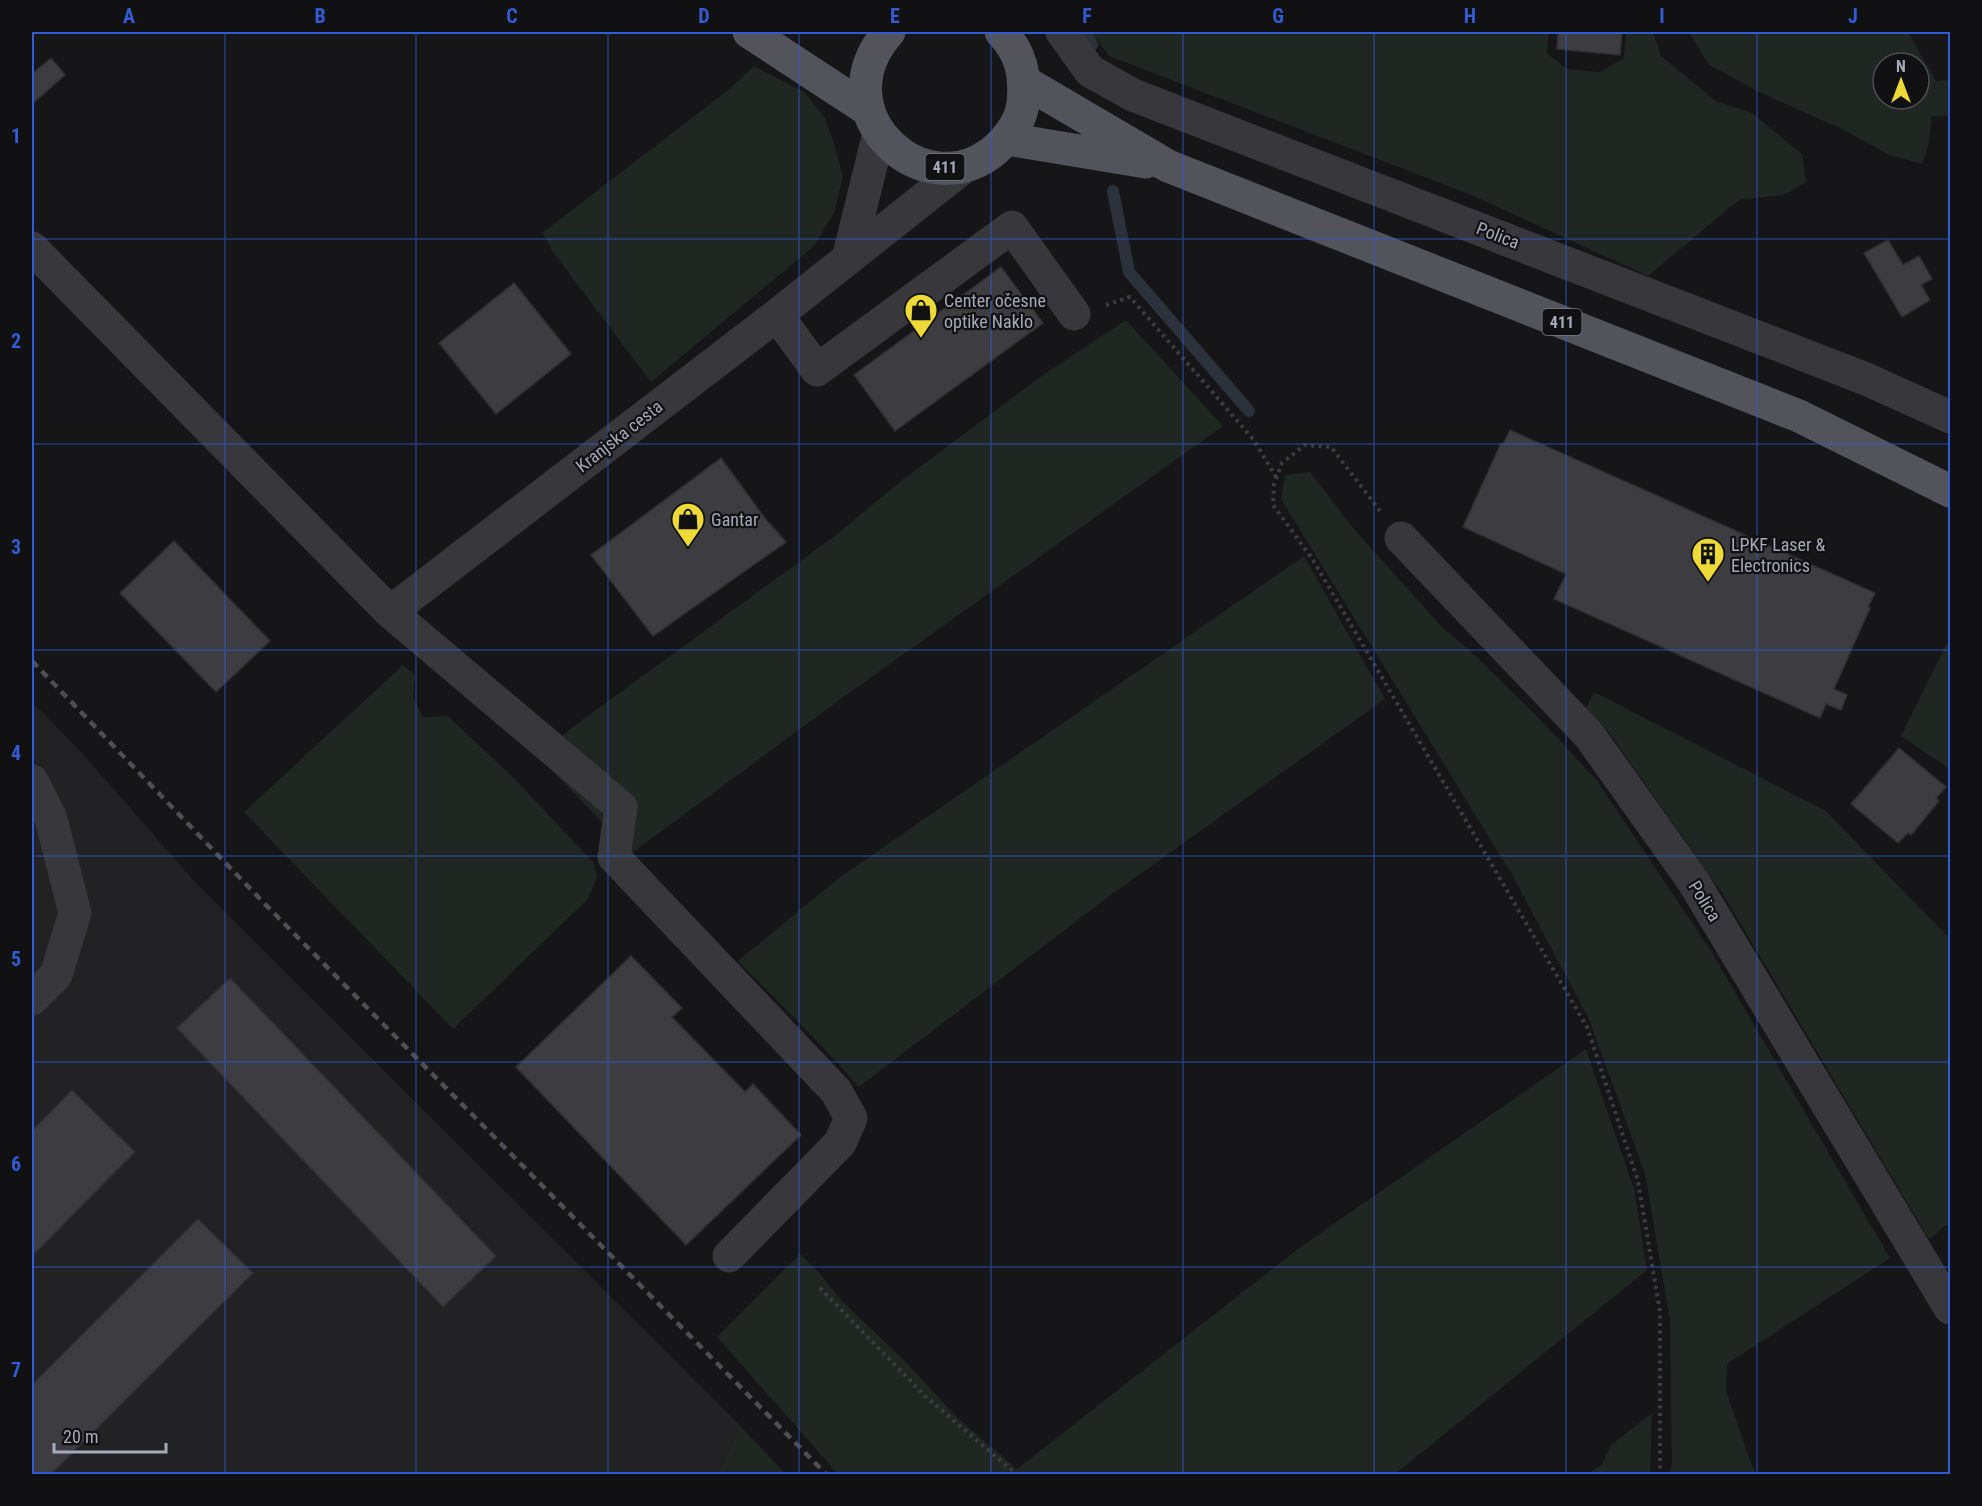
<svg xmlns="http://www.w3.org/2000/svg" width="1982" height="1506" viewBox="0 0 1982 1506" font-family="'Roboto Condensed',sans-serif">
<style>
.built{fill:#222124}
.green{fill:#202722;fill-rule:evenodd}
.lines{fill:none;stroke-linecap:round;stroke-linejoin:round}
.stream{stroke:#2c313b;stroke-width:12}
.building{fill:#3d3d41;stroke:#302f33;stroke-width:1.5}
.path{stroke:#3d3d43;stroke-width:4;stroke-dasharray:3 4.5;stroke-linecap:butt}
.minor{stroke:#37373c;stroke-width:33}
.major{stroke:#53535b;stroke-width:33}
.rail{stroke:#4e4e55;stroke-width:4.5;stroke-dasharray:8 6;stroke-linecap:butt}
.grid{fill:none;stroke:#325cd3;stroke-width:1.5;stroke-opacity:0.55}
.labels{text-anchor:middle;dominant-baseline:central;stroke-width:4.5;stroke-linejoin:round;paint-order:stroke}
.shield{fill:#111012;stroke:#7b7b86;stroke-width:1.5}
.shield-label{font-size:16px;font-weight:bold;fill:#a8a9b7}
.street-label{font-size:18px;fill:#a8a9b7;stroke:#111012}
.poi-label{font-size:18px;fill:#a8a9b7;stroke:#111012;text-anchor:start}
.neatline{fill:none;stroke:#325cd3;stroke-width:2}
.grid-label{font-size:20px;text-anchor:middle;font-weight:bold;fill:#325cd3}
</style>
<rect width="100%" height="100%" fill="#161517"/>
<!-- built -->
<path class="built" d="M32,702L81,752L195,882L740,1426L717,1474H32Z"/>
<!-- green -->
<path class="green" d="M1091,32H1549L1547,53L1567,69L1601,72L1624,58L1626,32H1653L1661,56L1716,101L1752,113L1802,154L1806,182L1787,194L1739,200L1648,276L1474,196L1109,56Z
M1689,32H1908L1936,81L1950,80V116H1932L1929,143L1922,164L1889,155L1844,130L1759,92L1708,64ZM1883,63H1919V99H1883Z
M754,66L804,92L824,116L833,140L843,177L834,213L813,247L651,382L553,252L542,233L727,91Z
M1126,320L1223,426L838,701L632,853L539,757L570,729L836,535L901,481L1040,377Z
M1310,472L1354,529L1442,627L1469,650L1538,717L1597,781L1711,951L1890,1258L1727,1364L1726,1391L1755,1474H1669L1672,1464L1670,1320L1645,1174L1589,1019L1514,878L1281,499L1285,475Z
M1304,556L1385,699L1104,900L859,1087L821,1045L738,961L839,878Z
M1950,637V769L1901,736Z
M403,665L415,675L413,697L423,717L448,716L515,779L594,863L597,877L588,899L453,1029L244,812Z
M1594,692L1826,811L1950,939V1222L1929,1239L1722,893L1608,731L1586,708Z
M1586,1049L1634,1189L1647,1270L1395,1474H838L717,1337L800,1254L818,1272L843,1302L905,1361L958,1418L1017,1469L1299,1248Z
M1652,1413L1650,1474H1588L1602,1464L1611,1445Z
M740,1426L786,1474H717Z"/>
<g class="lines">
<!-- stream -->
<path class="stream" d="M1086,32L1092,45
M1113,191L1129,272L1249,411"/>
</g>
<!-- building -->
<path class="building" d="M1558,32H1622L1620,55L1557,49Z
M51,58L65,75L32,104V74Z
M1888,240L1903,265L1919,256L1932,279L1921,285L1930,300L1902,317L1864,253Z
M1001,267L1043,323L895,431L854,375Z
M514,283L571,354L496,414L439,343Z
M1510,430L1875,593L1868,607L1870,608L1834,689L1847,695L1841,710L1826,704L1820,718L1554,599L1566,574L1463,527L1501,443L1503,444Z
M721,458L764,517L786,542L653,636L591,555Z
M174,541L270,641L216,692L120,593Z
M1899,748L1946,787L1936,798L1939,801L1911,835L1908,833L1898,843L1851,804Z
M631,956L682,1008L672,1017L745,1092L753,1084L801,1135L686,1245L516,1067Z
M230,978L496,1256L443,1307L177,1028Z
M72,1090L135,1152L32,1256V1131Z
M198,1219L253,1273L51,1474H32V1385Z"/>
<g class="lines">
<!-- path -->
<path class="path" d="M1106,305L1130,297L1253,439L1276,477
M1380,511L1331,447L1305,445L1282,463L1274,484L1273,505L1313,560L1587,1027L1638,1181L1660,1312V1474
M820,1288L924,1395L1016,1474"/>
<!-- minor -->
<path class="minor" d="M1062,32L1090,71L1133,95L1866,379L1950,417
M32,248L390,612L621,807L614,857L836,1091L851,1118L840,1143L729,1256
M848,259L879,133
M777,315L817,370L1012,227L1074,314
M1401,538L1589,735L1693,881L1950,1308
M390,612L777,315L965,166
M32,781L51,819L75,913L56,975L32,999"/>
<!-- major -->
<path class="major" d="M749,32L868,110
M889,32C818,111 924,211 996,149C1009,137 1021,121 1023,103C1026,75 1021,52 1001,32
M1025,82L1168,166L1799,416L1950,491
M1007,139L1146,162"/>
<!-- rail -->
<path class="rail" d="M32,661L262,901L826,1474"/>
</g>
<!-- grid -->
<path class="grid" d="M225,32V1474M416,32V1474M608,32V1474M799,32V1474M991,32V1474M1183,32V1474M1374,32V1474M1566,32V1474M1757,32V1474M32,239H1950M32,444H1950M32,650H1950M32,856H1950M32,1062H1950M32,1267H1950"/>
<!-- icons -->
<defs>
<g id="shop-pin" transform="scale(1.725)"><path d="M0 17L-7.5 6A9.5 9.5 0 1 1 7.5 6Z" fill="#edd937" stroke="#111012"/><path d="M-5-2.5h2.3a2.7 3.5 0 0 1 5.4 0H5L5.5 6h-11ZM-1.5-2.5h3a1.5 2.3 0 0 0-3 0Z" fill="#111"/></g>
<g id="building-pin" transform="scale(1.725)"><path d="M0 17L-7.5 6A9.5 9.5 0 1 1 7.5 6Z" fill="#edd937" stroke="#111012"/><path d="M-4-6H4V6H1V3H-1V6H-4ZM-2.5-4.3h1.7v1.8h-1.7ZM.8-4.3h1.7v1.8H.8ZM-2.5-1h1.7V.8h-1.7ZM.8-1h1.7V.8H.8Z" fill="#111"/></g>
</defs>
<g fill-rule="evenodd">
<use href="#shop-pin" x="921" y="310"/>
<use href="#shop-pin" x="688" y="519"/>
<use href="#building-pin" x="1708" y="554"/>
</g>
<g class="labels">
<!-- shield labels -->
<g class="shield">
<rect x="925.5" y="154" width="39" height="26" rx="4.5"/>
<rect x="1542.5" y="309" width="39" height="26" rx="4.5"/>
</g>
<g class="shield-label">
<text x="945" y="167">411</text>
<text x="1562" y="322">411</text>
</g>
<!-- street labels -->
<g class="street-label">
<text transform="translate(1498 235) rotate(21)">Polica</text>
<text transform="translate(619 436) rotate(-38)">Kranjska cesta</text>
<text transform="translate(1705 901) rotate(58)">Polica</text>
</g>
<!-- poi labels -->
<g class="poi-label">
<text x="944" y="300">Center očesne<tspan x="944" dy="21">optike Naklo</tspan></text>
<text x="711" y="519">Gantar</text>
<text x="1731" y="544">LPKF Laser &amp;<tspan x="1731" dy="21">Electronics</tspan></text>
</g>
</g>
<!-- border -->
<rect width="1982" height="1506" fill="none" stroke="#111012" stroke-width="66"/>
<!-- north arrow -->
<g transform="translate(1901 81)"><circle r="28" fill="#111012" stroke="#4d4d54" stroke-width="1.5"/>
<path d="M0-4.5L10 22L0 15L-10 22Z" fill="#edd937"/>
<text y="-9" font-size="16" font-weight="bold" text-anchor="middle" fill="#a8a9b7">N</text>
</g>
<!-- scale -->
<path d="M54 1443v9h112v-9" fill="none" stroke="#a8a9b7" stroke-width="3"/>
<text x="63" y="1443" font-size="18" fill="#a8a9b7" stroke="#111012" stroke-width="4.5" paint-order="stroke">20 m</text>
<rect x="33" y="33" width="1916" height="1440" class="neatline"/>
<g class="grid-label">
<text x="129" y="23">A</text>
<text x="320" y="23">B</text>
<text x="512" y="23">C</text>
<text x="704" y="23">D</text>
<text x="895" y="23">E</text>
<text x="1087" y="23">F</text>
<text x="1278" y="23">G</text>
<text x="1470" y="23">H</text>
<text x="1662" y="23">I</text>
<text x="1853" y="23">J</text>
<text x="16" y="143">1</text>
<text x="16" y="348">2</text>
<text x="16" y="554">3</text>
<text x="16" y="760">4</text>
<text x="16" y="966">5</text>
<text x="16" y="1171">6</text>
<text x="16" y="1377">7</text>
</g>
</svg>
